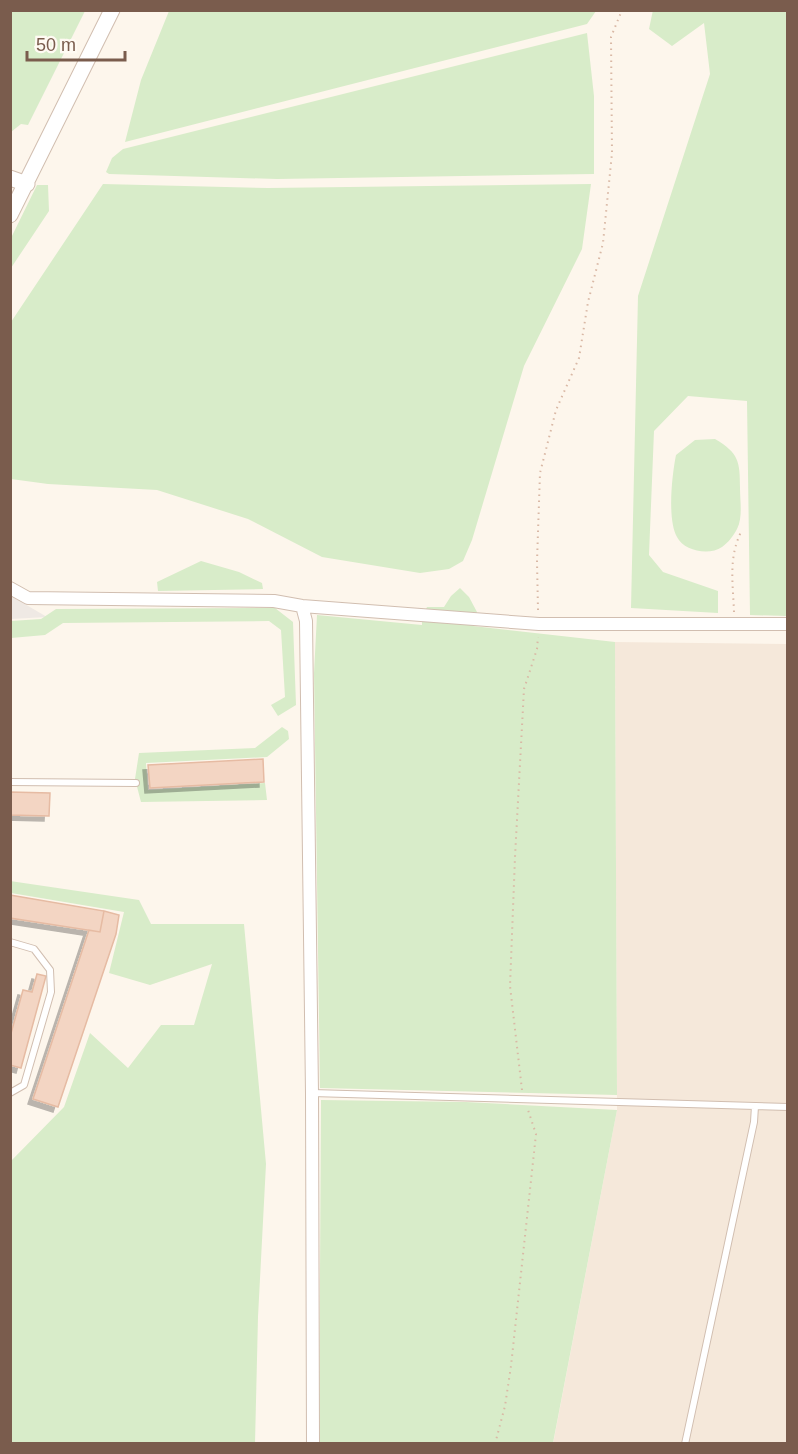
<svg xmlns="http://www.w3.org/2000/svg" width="798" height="1454" viewBox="0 0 798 1454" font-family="Helvetica,sans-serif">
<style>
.residential{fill:#f5e8da}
.industrial{fill:#efe9e4}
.green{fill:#d8ecc9}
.building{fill:#f3d5c3;stroke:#e6bba3;stroke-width:1.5;filter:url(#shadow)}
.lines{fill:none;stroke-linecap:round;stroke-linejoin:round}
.service-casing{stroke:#d1beb0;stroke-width:8}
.minor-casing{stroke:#d1beb0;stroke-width:14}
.tertiary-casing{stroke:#d1beb0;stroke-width:17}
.path{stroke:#d9b8a5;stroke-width:2;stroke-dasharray:1.5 4.5;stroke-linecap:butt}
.service{stroke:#fff;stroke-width:6}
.minor{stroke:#fff;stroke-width:12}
.tertiary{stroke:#fff;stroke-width:15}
</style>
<defs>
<filter id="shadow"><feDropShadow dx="-5" dy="5" stdDeviation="0" flood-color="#0004"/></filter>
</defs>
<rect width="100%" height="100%" fill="#fdf6ec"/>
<!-- residential -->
<path class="residential" d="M615,642L787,644V1443L553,1444L617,1110Z"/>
<!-- industrial -->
<path class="industrial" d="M11,596L47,617L11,619Z"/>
<!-- green -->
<path class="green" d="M11,10L85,11L28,125L21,124L11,132Z
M653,10L787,11V616L750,615L747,401L688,396L654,431L649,555L663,572L718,591V613L631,608L638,296L710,74L704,23L672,46L649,29Z
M169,11V10L596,11L587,24L125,142L141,80Z
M587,33L594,96V174L277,179L109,174L106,172L112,158L123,149Z
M103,184L268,188L591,184L582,249L524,366L472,540L463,561L449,569L420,573L322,557L248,519L157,490L48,484L11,479V322Z
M37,185H48L49,211L11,268V238Z
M715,439C739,453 740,462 740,488C740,501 743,517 737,529C734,535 728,543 722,547C709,556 684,551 677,537C667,519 672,475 676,455L695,440Z
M201,561L239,572L262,583L263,589L158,591L157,582Z
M460,588L469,597L477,612L473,626L615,642L617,1095L320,1088L314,673L317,615L422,625V617L427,607H444L451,596Z
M275,608L293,622L296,705L278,716L271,705L285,697L281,630L269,621L63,623L45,635L11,638V621L41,619L56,609Z
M282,727L288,731L289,739L267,757L146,763L148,790L265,783L267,800L141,802L135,779L139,753L255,748Z
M10,881L139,900L151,924H244L266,1164L258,1317L255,1443H11V1161L64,1107L90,1033L128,1068L161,1025H194L212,964L150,985L109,973L124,912L11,893Z
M321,1100L466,1102L617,1110L553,1443L319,1444Z"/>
<!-- building -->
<path class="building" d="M263,759L264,782L150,788L148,765Z
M10,792L50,793L49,816L10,815Z
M10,895L104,911L100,932L10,918Z
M104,911L119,915L116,934L58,1107L33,1099L89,930L100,932Z
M37,974L46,976L21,1068L10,1065V1037L23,990L32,992Z"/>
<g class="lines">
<!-- service casing -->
<g class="service-casing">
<path id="service" d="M10,782L136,783
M10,942L34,949L50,970L51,992L24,1085L10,1093
M312,1093L788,1107
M685,1444L754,1122L755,1106"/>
</g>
<!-- minor casing -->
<g class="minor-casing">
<path id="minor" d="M10,588L28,598L274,601L302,606L539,624H788
M302,606L306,621L312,1093L313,1444"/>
</g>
<!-- tertiary casing -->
<g class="tertiary-casing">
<path id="tertiary" d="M10,178L27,184
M10,215L112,10"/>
</g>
<!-- path -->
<path class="path" d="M538,610L537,562L540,473L556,410L579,358L588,302L603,243L612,153L611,37L622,10
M734,612C733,583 728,557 742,530
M522,1090L510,986L515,857L524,689L537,649L538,637
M495,1444L505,1406L511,1366L536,1134L528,1110"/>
<!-- service -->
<use href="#service" class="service"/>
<!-- minor -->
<use href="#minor" class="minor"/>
<!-- tertiary -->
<use href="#tertiary" class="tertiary"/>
</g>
<!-- border -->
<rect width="798" height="1454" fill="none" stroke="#7a5c4d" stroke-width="24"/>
<!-- scale -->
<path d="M27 51v9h98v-9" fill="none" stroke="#7a5c4d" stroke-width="3"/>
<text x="36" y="51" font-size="18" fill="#7a5c4d" stroke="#fffaf3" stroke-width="4.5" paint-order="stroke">50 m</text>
</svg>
